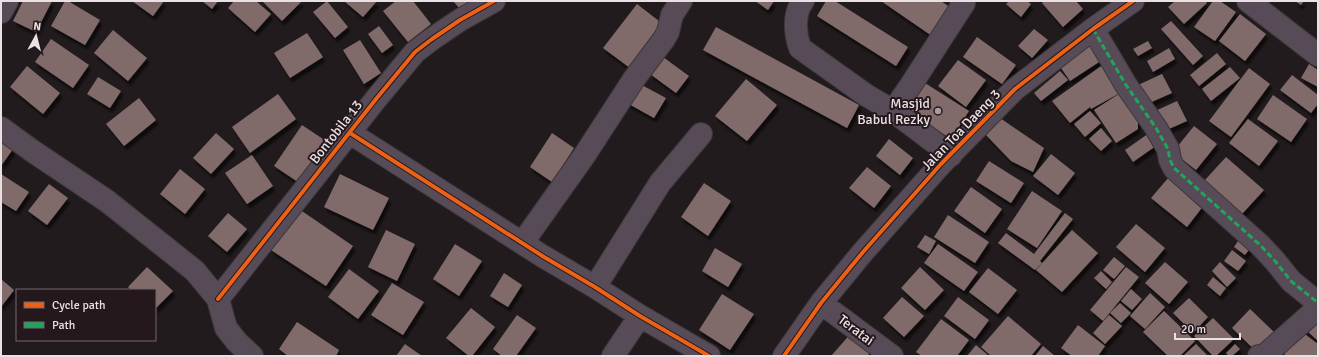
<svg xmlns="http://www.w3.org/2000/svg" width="1319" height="357" viewBox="0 0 1319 357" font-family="Signika,sans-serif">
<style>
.building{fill:#816b6b;filter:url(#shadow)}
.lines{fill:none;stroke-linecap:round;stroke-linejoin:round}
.minor-casing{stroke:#3c3839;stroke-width:24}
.minor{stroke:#574b57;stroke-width:22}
.quiet{stroke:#20a55d;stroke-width:3;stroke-dasharray:6 3;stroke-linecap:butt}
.cycleway-casing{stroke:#24181c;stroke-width:6}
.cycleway{stroke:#ea6118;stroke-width:4}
.poi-dot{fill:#a49c9e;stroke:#24181c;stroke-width:1.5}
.labels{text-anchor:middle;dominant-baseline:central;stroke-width:4;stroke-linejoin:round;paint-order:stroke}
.poi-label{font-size:14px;fill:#eae1e4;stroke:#24181c;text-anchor:end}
.street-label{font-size:14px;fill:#eae1e4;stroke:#24181c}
</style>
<defs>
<filter id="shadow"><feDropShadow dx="2.5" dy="4.5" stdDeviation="1" flood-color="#0009"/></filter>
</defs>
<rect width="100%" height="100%" fill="#211b1d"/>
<!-- building -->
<path class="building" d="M23,1H52L36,32L13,21Z
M65,1H68L100,20L85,45L51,26Z
M132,1H164L153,16Z
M202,1H218L212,9Z
M234,1H256L271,14L255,32L228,8Z
M262,1H302L282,21Z
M327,1L348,27L335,38L313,12Z
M344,1H377L363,17Z
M396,1H413L431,24L408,42L383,11Z
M453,1H470L461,10Z
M755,1H774L768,10Z
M826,1H835L908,47L896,66L817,16Z
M881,1H941L951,8L932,36Z
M1009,1H1027L1031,4L1021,17L1006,4Z
M1044,1H1076L1083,9L1063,27L1042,3Z
M1175,1H1205L1207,3L1184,24L1168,7Z
M1213,1H1220L1236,12L1215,41L1194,27Z
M1295,1H1304L1301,5Z
M637,4L668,28L634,71L603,48Z
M1240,14L1266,34L1245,61L1219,41Z
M1171,21L1203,56L1193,65L1161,29Z
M379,26L393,45L382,53L368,34Z
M716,27L859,105L847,128L703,50Z
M1034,29L1048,40L1032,58L1018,46Z
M113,30L147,58L128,81L94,53Z
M307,33L323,57L290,78L274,53Z
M977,37L1016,65L1002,84L963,57Z
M51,39L89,65L73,88L35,62Z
M360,40L381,73L364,84L343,50Z
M1148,41L1152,48L1138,56L1133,49Z
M1092,44L1102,60L1070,81L1059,65Z
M1169,48L1175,59L1153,72L1147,61Z
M1217,53L1226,64L1199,86L1190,75Z
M663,57L689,76L676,93L650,74Z
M958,60L986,80L966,107L938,86Z
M1104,64L1118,94L1091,109L1090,107L1070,123L1052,101Z
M1309,64L1318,70V87L1301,78Z
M27,66L60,93L43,114L10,87Z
M1230,67L1240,78L1211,101L1202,89Z
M1249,68L1270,84L1231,137L1209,121Z
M1060,71L1068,80L1041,101L1034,93Z
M1162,74L1172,93L1147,104L1138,85Z
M1292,75L1318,95V104L1311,113L1280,90Z
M98,77L121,91L110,108L87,94Z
M746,79L777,105L747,141L715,116Z
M638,83L666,98L654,118L627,103Z
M925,83L969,111L951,139L907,110Z
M1122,92L1138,117V129L1116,143L1094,110Z
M278,94L296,119L250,153L232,127Z
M1273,95L1307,119L1291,142L1257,119Z
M139,98L156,120L124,146L106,124Z
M1177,101L1187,121L1162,132L1153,112Z
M1090,111L1101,123L1085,137L1074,124Z
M1000,118L1044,148L1033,172L1011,161L986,135Z
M1248,119L1278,141L1259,166L1229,143Z
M302,125L326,141L298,182L274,166Z
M1194,126L1217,144L1196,170L1173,152Z
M1101,128L1112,141L1101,151L1089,139Z
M1152,131L1160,143L1133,162L1125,150Z
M216,133L234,149L211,174L193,158Z
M552,133L574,148L552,182L530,167Z
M889,139L913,158L900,175L876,156Z
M1,140L13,149L1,166Z
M1051,154L1075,173L1058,195L1033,176Z
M252,155L273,186L247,204L225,173Z
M1226,157L1264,190L1242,214L1204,181Z
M989,161L1024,183L1011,203L976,181Z
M867,167L891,186L874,208L849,188Z
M180,169L205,189L185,214L160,194Z
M1,174L29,192L16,211L1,202Z
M340,174L389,198L373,230L324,207Z
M1169,177L1204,205L1187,227L1151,198Z
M704,183L731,201L708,236L681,217Z
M49,184L68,198L47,225L28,211Z
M971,187L1002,209L985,233L954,211Z
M1032,191L1062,211L1037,248L1007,229Z
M299,209L353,246L326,286L271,250Z
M228,213L247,229L227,252L208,236Z
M1065,213L1073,219L1040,261L1042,263L1035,270L998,243L1006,233L1034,254Z
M948,215L989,242L975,263L934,237Z
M1136,224L1165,248L1145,272L1116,247Z
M386,230L415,244L397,281L368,267Z
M1072,230L1098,253L1062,292L1036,270Z
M925,235L936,241L929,254L917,247Z
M1240,238L1251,247L1245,255L1234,247Z
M455,244L482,261L459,296L433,279Z
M938,244L978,272L964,291L924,263Z
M715,248L742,264L728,287L702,271Z
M1232,250L1246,261L1238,271L1224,261Z
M1114,257L1125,266L1114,279L1103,270Z
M1165,262L1188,282L1169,304L1145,283Z
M1220,262L1236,278L1227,287L1212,271Z
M147,267L173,291L155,309V290H131L128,287Z
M920,267L944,290L925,310L901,288Z
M1126,267L1139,277L1103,321L1090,310Z
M988,268L1017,290L998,314L969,292Z
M349,269L379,291L358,319L328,297Z
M1101,271L1112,282L1106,289L1094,278Z
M504,273L522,285L508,307L490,296Z
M1213,277L1226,288L1220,296L1207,285Z
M1,279L14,290L1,307Z
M392,283L424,302L403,335L371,315Z
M1131,289L1142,299L1132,310L1121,301Z
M1150,293L1165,307L1145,329L1130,316Z
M722,294L754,314L730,350L699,330Z
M902,297L924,316L904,337L883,318Z
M958,297L989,320L975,339L944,316Z
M1189,298L1208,317L1193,333L1173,313Z
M1120,303L1131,313L1121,323L1110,313Z
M471,308L495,327L472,356H469L446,338Z
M1250,309L1277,335L1259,354L1232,328Z
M1164,311L1195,341L1180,356H1168L1143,332Z
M517,315L536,328L516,356H502L493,349Z
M1109,315L1122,326L1105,344L1093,333Z
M1008,316L1041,344L1031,356H991L981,347Z
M1213,318L1234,339L1216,356H1213L1194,336Z
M941,319L969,340L957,356H922L916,352Z
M297,322L339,350L336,356H288L279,349Z
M1318,322V341L1305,329Z
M1078,325L1105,346L1098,356H1072L1061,348Z
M853,331L874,349L867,356H831Z
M1302,332L1318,344V356H1287L1284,354Z
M405,344L422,356H396Z
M1196,344L1208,356H1183Z
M1235,344L1240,349L1232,356H1229L1226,353Z
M976,345L989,356H967Z
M1043,346L1055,356H1035Z"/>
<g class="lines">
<!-- minor casing -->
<g class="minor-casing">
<path id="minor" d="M803,1C793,14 795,34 800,48L866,95L893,111L911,85L964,3L961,1
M1248,1L1318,55
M1,12L7,1
M1093,29L1126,85L1156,128L1168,149L1170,160L1174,168L1260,245L1275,261L1291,281L1318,303
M893,111L951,155
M1,128L31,150L107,201L195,271L218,299L226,328L237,342L252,356
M350,133L544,257L595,287L640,316L709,356
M523,242L584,156L634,79L664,39L668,32L672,15L681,1
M595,287L660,183L701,134
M218,299L376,99L415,52L432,39L460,20L494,1
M821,303L892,356
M613,356L640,316
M784,356L821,303L863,252L941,164L1015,89L1093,29L1133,1
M1259,356L1265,355L1318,308"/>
</g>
<!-- minor -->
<use href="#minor" class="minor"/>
<!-- quiet -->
<path class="quiet" d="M1093,29L1126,85L1156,128L1168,149L1170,160L1174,168L1260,245L1275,261L1291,281L1318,303"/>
<!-- cycleway casing -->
<g class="cycleway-casing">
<path id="cycleway" d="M350,133L544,257L595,287L640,316L709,356
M218,299L376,99L415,52L432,39L460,20L494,1
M784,356L821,303L863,252L941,164L1015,89L1093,29L1133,1"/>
</g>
<!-- cycleway -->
<use href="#cycleway" class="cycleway"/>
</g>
<!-- markers -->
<circle class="poi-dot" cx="938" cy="111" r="4"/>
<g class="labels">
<!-- poi labels -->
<g class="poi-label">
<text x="930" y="103">Masjid<tspan x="930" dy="16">Babul Rezky</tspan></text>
</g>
<!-- street labels -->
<g class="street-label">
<text transform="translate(961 130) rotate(-46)">Jalan Toa Daeng 3</text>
<text transform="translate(336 132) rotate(-52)">Bontobila 13</text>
<text transform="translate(856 330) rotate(37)">Teratai</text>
</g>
</g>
<!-- border -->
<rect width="1319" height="357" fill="none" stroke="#eae1e4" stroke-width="4"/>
<!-- legend -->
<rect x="16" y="289" width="140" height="52" fill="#24181c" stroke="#73686c"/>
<rect x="24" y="302" width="20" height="6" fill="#ea6118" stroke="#73686c"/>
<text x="52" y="309" font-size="12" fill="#eae1e4">Cycle path</text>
<rect x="24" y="322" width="20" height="6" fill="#20a55d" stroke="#73686c"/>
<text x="52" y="329" font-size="12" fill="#eae1e4">Path</text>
<!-- north arrow -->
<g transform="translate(36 36) rotate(7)" stroke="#24181c" stroke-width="3" paint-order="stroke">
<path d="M0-3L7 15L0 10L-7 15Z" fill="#eae1e4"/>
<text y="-6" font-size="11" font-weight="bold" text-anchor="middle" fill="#eae1e4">N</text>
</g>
<!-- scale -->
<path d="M1175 333v6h65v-6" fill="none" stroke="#eae1e4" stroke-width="2"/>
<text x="1181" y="333" font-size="12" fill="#eae1e4" stroke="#24181c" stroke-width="3" paint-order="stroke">20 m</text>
</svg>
